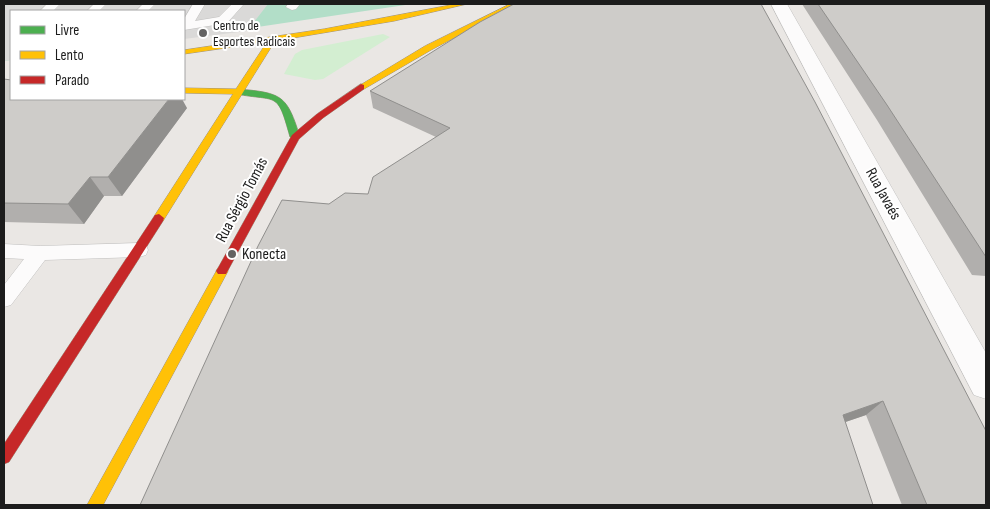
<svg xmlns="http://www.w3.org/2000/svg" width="990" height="509" viewBox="0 0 990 509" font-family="'Sofia Sans Condensed',sans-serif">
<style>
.park{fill:#d3eed1}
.pitch{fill:#b2dec8}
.parking{fill:#dad9d8}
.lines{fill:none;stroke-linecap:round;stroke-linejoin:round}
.lane-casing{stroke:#c1c0bf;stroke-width:1}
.street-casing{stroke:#c1c0bf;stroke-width:1}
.fast-casing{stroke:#9e9383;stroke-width:1}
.slow-casing{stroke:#9e9383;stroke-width:1}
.jam-casing{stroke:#9e9383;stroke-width:1}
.lane{fill:#fcfbfb;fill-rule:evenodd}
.street{fill:#fcfbfb;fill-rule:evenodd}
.fast{fill:#4caf50;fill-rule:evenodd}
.slow{fill:#ffc107;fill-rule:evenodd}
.jam{fill:#c62828;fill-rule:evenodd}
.wall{fill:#b1afad}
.shaded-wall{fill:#908f8d}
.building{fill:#ceccc9;stroke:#908f8d}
.poi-dot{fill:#646362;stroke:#fff;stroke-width:2}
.labels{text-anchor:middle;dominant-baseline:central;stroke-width:4;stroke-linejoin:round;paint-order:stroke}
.far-poi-label{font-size:14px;fill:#1c1c1c;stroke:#fff;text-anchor:start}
.street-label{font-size:16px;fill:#1c1c1c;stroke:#fff}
.poi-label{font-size:16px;fill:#1c1c1c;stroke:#fff;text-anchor:start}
</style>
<rect width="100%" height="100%" fill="#eae7e4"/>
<!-- park -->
<path class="park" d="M383,34L390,37L323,79L315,80L284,74L295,54L302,50Z"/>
<!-- pitch -->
<path class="pitch" d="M4,4H412L184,38V11H11V60L4,61Z"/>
<!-- parking -->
<path class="parking" d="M4,4H268L247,31L184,39V11H11V60L4,61Z"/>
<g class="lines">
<!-- lane casing -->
<g class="lane-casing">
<path id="lane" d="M47,4H60L53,11H40Z
M94,4H106L99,11H87Z
M143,4H155L148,11H136Z
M193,4H205L195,21L219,17L232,4H244L227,23L184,30V19Z
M288,4H300L296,9L292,10L286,7Z
M139,243L146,245L148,250L146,255L139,257L45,260L11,305L4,307V285L24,259L4,258V244L40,246Z"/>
</g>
<!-- street casing -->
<g class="street-casing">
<path id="street" d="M771,4H787L986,353V399L974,395Z"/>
</g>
<!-- fast casing -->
<g class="fast-casing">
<path id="fast" d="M239,89C282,93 287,95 300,137L298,139L295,140L290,137C277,90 278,102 236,94L235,92Z"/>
</g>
<!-- slow casing -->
<g class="slow-casing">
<path id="slow" d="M456,4H467L394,21L275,41L163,221H155L154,218L155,215L233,94L184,93V88L236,89L267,42L184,54V50L324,29Z
M510,4H518L431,50L364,89H358L357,87L425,46Z
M222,266L226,268L228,271L103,505H87L218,268Z"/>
</g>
<!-- jam casing -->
<g class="jam-casing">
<path id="jam" d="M361,84L364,85V89L323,118L299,139L226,274H218L216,271L218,268L292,135L317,114Z
M159,214L164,218L163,221L9,462L4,464V444L155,215Z"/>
</g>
<!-- lane -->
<use href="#lane" class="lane"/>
<!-- street -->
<use href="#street" class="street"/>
<!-- fast -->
<use href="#fast" class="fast"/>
<!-- slow -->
<use href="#slow" class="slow"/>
<!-- jam -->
<use href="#jam" class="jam"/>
</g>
<!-- wall -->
<path class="wall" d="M514,4L986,505H902L866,415L845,422L329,204L368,194L436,137L373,108L370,91Z
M802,4H986V276L972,275L877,120Z
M4,79L187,108L122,196H104L84,224L4,222Z"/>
<!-- shaded-wall -->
<path class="shaded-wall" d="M169,99H182L187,108L122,196L108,177Z
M90,177L104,196L84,224L68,204Z
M883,401L866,415L828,428L843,415Z"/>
<!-- building -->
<path class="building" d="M514,4H761L815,102L986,431V505H927L883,401L843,415L873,505H140L258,246L282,200L329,204L345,193L368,194L373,177L450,128L370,91L480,22Z
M818,4H986V257L887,105Z
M4,79L11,80V99H169L108,177H90L68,204L4,203Z"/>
<!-- markers -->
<g class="poi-dot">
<circle cx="203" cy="33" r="5"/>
<circle cx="232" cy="254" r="5"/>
</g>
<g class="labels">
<!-- far-poi labels -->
<g class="far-poi-label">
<text x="213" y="25">Centro de<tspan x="213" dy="16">Esportes Radicais</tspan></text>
</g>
<!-- street labels -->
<g class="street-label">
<text transform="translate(883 194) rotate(61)">Rua Javaés</text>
<text transform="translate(242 200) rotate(-62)">Rua Sérgio Tomás</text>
</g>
<!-- poi labels -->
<g class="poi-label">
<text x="242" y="254">Konecta</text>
</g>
</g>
<!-- border -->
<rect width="990" height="509" fill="none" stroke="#1c1c1c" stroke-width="10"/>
<!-- legend -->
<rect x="10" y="10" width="175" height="90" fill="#ffffff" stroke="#a4a4a4"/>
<rect x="20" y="26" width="25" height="8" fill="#4caf50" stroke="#a4a4a4"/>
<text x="55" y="35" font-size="15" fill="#1c1c1c">Livre</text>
<rect x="20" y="51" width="25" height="8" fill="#ffc107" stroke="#a4a4a4"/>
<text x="55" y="60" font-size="15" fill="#1c1c1c">Lento</text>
<rect x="20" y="76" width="25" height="8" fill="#c62828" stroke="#a4a4a4"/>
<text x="55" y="85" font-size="15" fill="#1c1c1c">Parado</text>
</svg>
